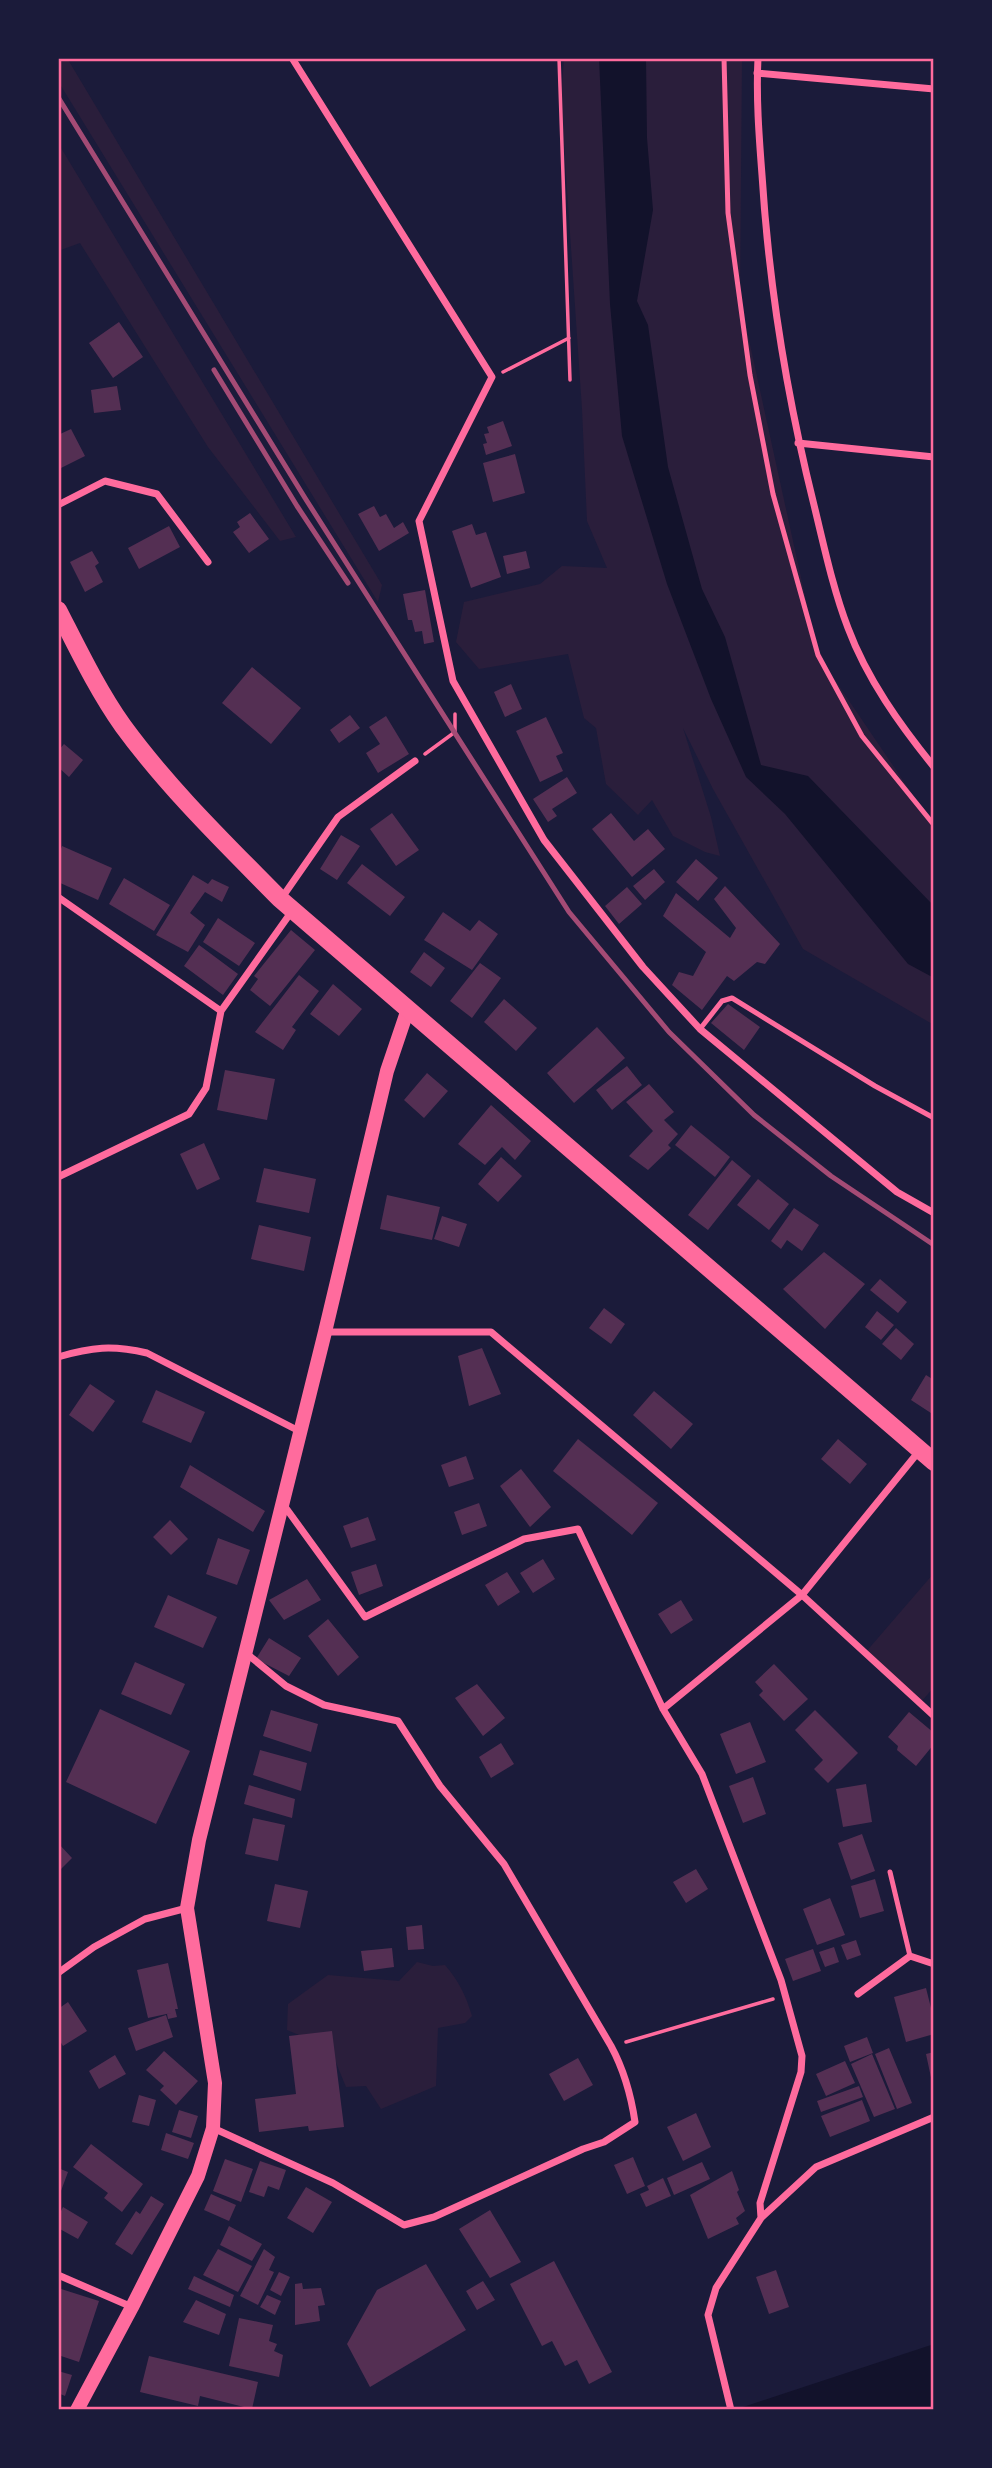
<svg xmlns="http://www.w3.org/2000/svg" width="992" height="2468" viewBox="0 0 992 2468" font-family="Bitter,serif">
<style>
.green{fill:#2a1e3b}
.water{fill:#12122b}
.building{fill:#542f53}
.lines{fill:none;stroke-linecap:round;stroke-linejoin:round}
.path{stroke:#ff6b9d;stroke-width:3.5}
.service{stroke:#ff6b9d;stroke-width:5}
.minor{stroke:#ff6b9d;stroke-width:7}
.secondary{stroke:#ff6b9d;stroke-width:14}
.primary{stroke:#ff6b9d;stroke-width:18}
.rail{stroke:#a44b75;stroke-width:5}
.neatline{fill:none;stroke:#ff6b9d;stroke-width:2.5}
</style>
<rect width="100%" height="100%" fill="#1b1b3a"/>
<!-- green -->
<path class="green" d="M58,58H67L382,585L378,602L58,81Z
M564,58H742L740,299L818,655L934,826V1025L803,949L713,789L683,728L711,817L720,856L705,852L673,836L652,800L638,815L606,784L596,728L584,718L568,654L479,669L456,642L464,602L540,584L562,566L607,568L587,521L582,409L561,101Z
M58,143L296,537L280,541L208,447L80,243L58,251Z
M934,1573V1687L921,1702L865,1653Z
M417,1962L433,1966L445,1965C459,1981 466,1996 472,2016L465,2023L438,2028L436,2086L381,2109L366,2086L346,2087L330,2048L287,2030L288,2004L328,1975L399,1981Z"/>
<!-- water -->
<path class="water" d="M599,58H646L647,138L653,210L637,301L648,325L668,467L702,589L725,637L761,765L808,776L934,906V978L908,964L785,814L746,777L711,699L667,584L622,436L610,304Z
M934,2344V2410H734Z"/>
<!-- building -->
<path class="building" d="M119,322L143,357L113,378L89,343Z
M117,386L121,410L94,413L91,390Z
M503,421L512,446L486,455L483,444L487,443L484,434L489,433L487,427Z
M71,429L85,456L61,468L58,460V435Z
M515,454L525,493L493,502L483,463Z
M374,506L380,517L386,514L394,528L403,522L409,533L379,551L358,514Z
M250,513L269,539L249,553L233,532L240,527L237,522Z
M472,524L476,535L486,532L501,577L471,588L452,531Z
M169,526L180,547L139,569L128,548Z
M92,551L99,563L95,566L103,582L85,592L70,562Z
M526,551L530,568L507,574L503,556Z
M425,590L434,642L424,644L422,631L415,632L412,620H408L403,594Z
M252,667L301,708L271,744L222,703Z
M511,684L522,709L505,717L494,692Z
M350,715L360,728L339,743L330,730Z
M386,716L409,754L378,773L366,753L380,744L369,727Z
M546,717L563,753L556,756L563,771L540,782L516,731Z
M64,744L83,760L69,777L58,767V751Z
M567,777L577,793L552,809L557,816L548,822L533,799Z
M392,813L419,850L396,866L370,829Z
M611,813L634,841L648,829L665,849L632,877L592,829Z
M341,835L360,846L337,880L320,869Z
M62,846L112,868L98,900L58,882V857Z
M696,859L718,878L698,901L676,882Z
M362,864L405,897L390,916L347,883Z
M654,869L665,882L645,900L633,886Z
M193,875L208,884L212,879L229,887L222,902L205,892L190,913L205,925L188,952L156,935Z
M124,878L170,905L154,931L109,904Z
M725,886L780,944L765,964L757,962L734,981L727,976L702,1010L672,985L679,972L693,976L706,952L663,916L676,893L730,938L736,928L714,899Z
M627,887L642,904L619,924L605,906Z
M443,912L470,931L479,920L498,934L472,970L424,940Z
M218,918L255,943L239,966L203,942Z
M291,930L315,950L270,1006L250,990L258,979L254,976Z
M199,945L238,974L223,995L184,966Z
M424,952L445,968L431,987L410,972Z
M480,963L501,978L472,1018L450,1001Z
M299,975L319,991L292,1027L296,1030L283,1050L255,1032Z
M333,984L362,1009L339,1036L310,1014Z
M504,999L537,1028L516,1051L484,1022Z
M728,1004L760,1027L744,1050L711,1023Z
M597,1027L625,1058L574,1103L547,1073Z
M627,1066L642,1085L612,1110L596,1090Z
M225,1070L275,1079L267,1120L217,1110Z
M427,1073L448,1091L424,1118L404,1100Z
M649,1084L674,1112L664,1120L678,1134L668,1145L671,1148L648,1170L629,1156L653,1131L626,1102Z
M491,1105L531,1141L515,1160L502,1147L485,1165L458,1144Z
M691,1125L730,1157L715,1177L675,1145Z
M204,1143L220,1179L197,1190L180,1154Z
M501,1157L522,1176L498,1202L478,1184Z
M732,1160L751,1176L708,1230L688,1215Z
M264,1168L316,1179L309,1213L256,1202Z
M758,1179L789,1204L769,1230L737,1205Z
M387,1195L440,1207L432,1240L380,1229Z
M794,1208L819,1225L802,1251L787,1240L781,1249L771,1241Z
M442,1216L467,1224L459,1247L434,1239Z
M259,1225L311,1237L304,1271L251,1259Z
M824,1252L865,1284L825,1329L783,1289Z
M880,1279L907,1302L898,1313L870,1290Z
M604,1308L625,1324L611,1344L589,1328Z
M877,1311L894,1325L881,1340L865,1327Z
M896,1328L914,1344L901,1360L882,1344Z
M482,1348L501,1394L469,1406L458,1356Z
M926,1375L934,1380V1415L911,1400Z
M90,1384L115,1401L93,1432L69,1415Z
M156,1390L205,1412L191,1443L142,1422Z
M654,1391L693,1424L671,1449L633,1415Z
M578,1439L658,1503L632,1535L553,1471Z
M838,1439L867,1464L850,1484L821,1459Z
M466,1456L474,1479L449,1487L441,1465Z
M190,1465L265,1511L253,1532L180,1487Z
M521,1469L551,1507L530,1527L500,1486Z
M479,1503L487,1526L462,1535L454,1512Z
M368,1517L376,1540L351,1548L343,1526Z
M170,1520L188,1539L171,1555L153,1537Z
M218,1538L250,1550L237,1585L206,1574Z
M543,1559L555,1579L533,1593L520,1573Z
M376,1564L383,1586L359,1595L351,1572Z
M507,1572L520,1592L498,1606L485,1585Z
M307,1579L321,1600L284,1620L269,1600Z
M168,1595L217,1617L203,1648L154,1627Z
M681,1600L693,1620L671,1634L658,1614Z
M328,1619L359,1657L338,1676L308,1636Z
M269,1638L301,1658L289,1676L256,1659Z
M135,1662L185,1684L171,1715L121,1694Z
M774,1664L808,1699L784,1721L759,1695L763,1691L755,1682Z
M477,1684L505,1718L483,1736L455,1698Z
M100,1709L190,1751L156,1824L66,1782Z
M271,1710L318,1724L311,1752L263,1736Z
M815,1710L858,1753L828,1783L814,1769L823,1760L795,1730Z
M909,1712L934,1733V1744L916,1766L897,1750L898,1746L888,1737Z
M750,1722L766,1762L736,1774L720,1734Z
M501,1743L514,1764L491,1778L479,1757Z
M260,1750L307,1763L301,1791L253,1775Z
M753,1777L766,1814L743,1823L729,1786Z
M866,1784L872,1822L843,1827L836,1789Z
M249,1785L295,1799L292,1818L244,1804Z
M253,1818L285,1825L278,1861L245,1854Z
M862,1834L875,1871L851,1880L838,1843Z
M58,1843L72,1858L58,1872Z
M696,1869L708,1889L686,1903L673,1882Z
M875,1879L884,1911L860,1918L851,1886Z
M275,1884L308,1891L300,1928L267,1921Z
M830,1898L845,1935L817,1945L803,1909Z
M422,1925L424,1949L408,1950L406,1927Z
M856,1940L861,1955L847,1960L841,1945Z
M834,1947L839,1962L825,1967L819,1952Z
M392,1948L394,1967L364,1971L361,1951Z
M813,1949L821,1971L793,1981L785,1959Z
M168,1963L178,2009H175L177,2017L168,2019L167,2014L171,2013L148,2018L137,1970Z
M926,1988L934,2020V2034L906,2042L894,1997Z
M68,2002L87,2031L63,2046L58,2038V2009Z
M166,2015L173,2037L136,2051L128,2028Z
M332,2031L344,2127L309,2131L308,2126L259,2132L255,2099L296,2094L289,2036Z
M867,2037L873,2053L850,2062L844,2046Z
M889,2048L912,2103L897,2109L875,2054Z
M164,2051L198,2081L176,2105L160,2090L164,2086L146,2070Z
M934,2052V2087H933L926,2054Z
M872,2054L895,2109L874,2117L851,2064Z
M115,2055L126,2074L99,2089L89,2071Z
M578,2058L593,2085L564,2101L549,2074Z
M845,2061L855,2083L826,2096L816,2074Z
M859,2086L863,2097L821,2112L817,2101Z
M139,2095L156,2100L149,2126L132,2122Z
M862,2100L870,2121L830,2137L821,2116Z
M179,2110L198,2116L191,2138L172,2132Z
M696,2113L711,2147L683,2161L667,2127Z
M166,2133L194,2143L188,2159L161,2150Z
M91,2144L143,2184L122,2212L104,2198L108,2193L73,2167Z
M633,2157L645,2186L627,2194L614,2165Z
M225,2159L253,2169L241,2202L213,2191Z
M260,2161L286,2170L279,2190L268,2186L264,2197L249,2192Z
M702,2162L710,2179L674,2195L667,2178Z
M58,2168L68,2172L58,2199Z
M732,2171L739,2190L737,2192L745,2211L736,2218L739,2224L708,2239L690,2195Z
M663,2178L671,2196L646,2207L640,2194L649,2190L647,2186Z
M306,2187L332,2202L313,2233L287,2218Z
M211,2194L236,2205L229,2221L204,2210Z
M151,2196L164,2204L132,2255L115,2244L136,2211L140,2214Z
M63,2207L88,2222L78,2239L58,2228V2217Z
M490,2210L521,2262L490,2278L459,2229Z
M229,2226L262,2244L252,2261L220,2245Z
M218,2249L252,2266L238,2292L203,2275Z
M264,2249L275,2257L269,2270L274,2272L258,2305L240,2296Z
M554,2261L612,2372L589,2384L577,2360L565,2366L552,2341L542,2346L510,2284Z
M426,2264L466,2330L370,2387L347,2344L377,2290Z
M776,2270L789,2307L769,2314L756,2277Z
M279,2272L290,2277L281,2296L270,2290Z
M194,2276L234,2295L230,2307L188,2289Z
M483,2281L495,2300L477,2310L466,2291Z
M302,2283L303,2289L321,2288L325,2305L318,2306L320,2321L295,2325V2284Z
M58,2288L99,2301L79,2362L58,2355Z
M267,2295L281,2301L275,2315L260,2307Z
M196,2300L226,2314L219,2335L183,2322Z
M239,2318L273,2325L269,2341L277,2344L274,2351L283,2355L279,2377L229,2366Z
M149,2356L258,2382L252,2409L200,2396L198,2406L140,2392Z
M58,2371L72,2375L65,2396L58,2393Z"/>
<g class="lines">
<!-- path -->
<path class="path" d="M559,58L570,380
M503,372L569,338
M425,754L455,732V714
M626,2042L773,1999"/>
<!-- service -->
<path class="service" d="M724,58L728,213L750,375L773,494L818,655L862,736L934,825
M700,1029L722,1001L732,998L875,1086L934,1118
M890,1872L910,1956"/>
<!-- minor -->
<path class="minor" d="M292,58L492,377L419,521L453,681L544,840L643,967L700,1029L897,1192L934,1213
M758,58C756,97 759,136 762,175C769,286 787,397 814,505C824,546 833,589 848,628C867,679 900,725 934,767
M757,73L934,89
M798,443L934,457
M58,505L105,481L157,494L208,562
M58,897L221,1011
M281,899L338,817L415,761
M58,1177L189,1114L206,1088L221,1011L292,911
M325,1332H491L802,1595L934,1716
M58,1357C92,1347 112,1345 147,1353L299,1431
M283,1504L365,1617L524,1539L578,1529L663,1709L702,1774L781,1980L802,2056L801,2072L760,2203L761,2218L716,2288L708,2315L731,2410
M663,1709L802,1595L920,1450
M58,1973L94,1947L145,1919L187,1908
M858,1994L910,1956L934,1964
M213,2128L333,2183L404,2225L434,2217L583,2149L604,2142L635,2122C631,2095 624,2070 611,2046L504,1864L440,1786L398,1721L324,1705L286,1686L246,1653
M761,2218L816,2167L934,2117
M58,2275L132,2307"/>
<!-- secondary -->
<path class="secondary" d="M77,2410L132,2307L198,2176L213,2128L215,2083L187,1908L199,1840L325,1332L387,1071L408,1009"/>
<!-- primary -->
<path class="primary" d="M58,610C78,649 97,689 123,726C169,789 226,844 280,899L934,1462"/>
<!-- rail -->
<path class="rail" d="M58,97L305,498L569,912L669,1032L754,1115L831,1176L934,1245
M214,370L297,506L348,583"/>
</g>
<!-- border -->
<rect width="992" height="2468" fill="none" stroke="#1b1b3a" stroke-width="119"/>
<rect x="60" y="60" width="872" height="2348" class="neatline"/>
</svg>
